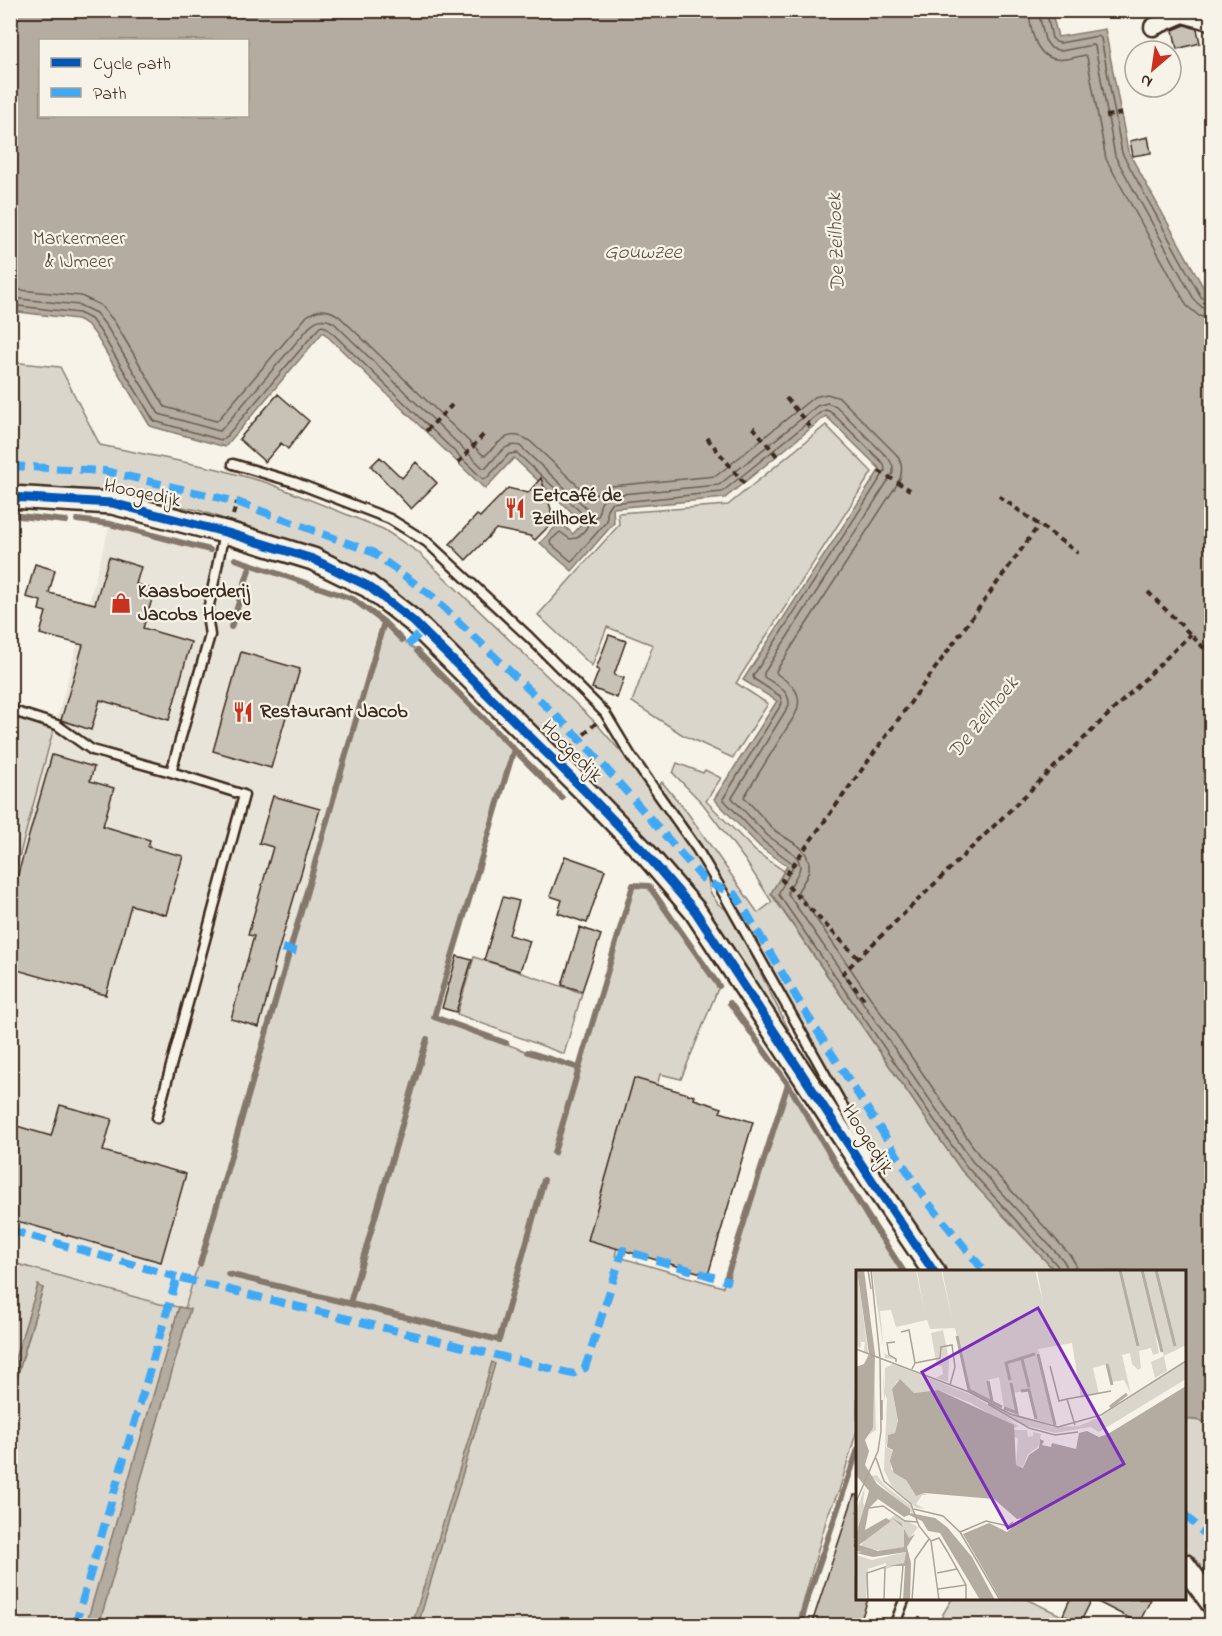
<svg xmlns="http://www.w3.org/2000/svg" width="1222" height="1636" viewBox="0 0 1222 1636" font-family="'Indie Flower',sans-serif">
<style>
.built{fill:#e9e4d9}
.green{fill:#dbd6cb;stroke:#8b8074;stroke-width:1.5}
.water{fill:#b4aca0;stroke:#84786c;stroke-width:1.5;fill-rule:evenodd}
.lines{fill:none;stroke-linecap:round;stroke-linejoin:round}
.shore{stroke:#6b5e52;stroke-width:1.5}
.stream{stroke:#84786c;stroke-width:6}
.building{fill:#c8c1b6;stroke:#3b2a1e;stroke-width:1.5}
.service-casing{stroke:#3b2a1e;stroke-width:13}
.minor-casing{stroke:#3b2a1e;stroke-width:21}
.tertiary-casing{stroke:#3b2a1e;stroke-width:26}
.path{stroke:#3b2a1e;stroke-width:4;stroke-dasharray:6 4.5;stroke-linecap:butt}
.service{stroke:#f7f3e8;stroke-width:8}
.minor{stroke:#f7f3e8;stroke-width:16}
.tertiary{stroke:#f7f3e8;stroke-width:21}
.quiet{stroke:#3fa9f5;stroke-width:8;stroke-dasharray:15 8;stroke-linecap:butt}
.cycleway-casing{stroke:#f7f3e8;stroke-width:13}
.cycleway{stroke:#0057b8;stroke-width:9}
.labels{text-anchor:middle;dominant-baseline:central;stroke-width:4.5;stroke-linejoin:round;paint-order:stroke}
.park-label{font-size:20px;fill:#5b4c41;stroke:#f7f3e8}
.street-label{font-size:20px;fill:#3b2a1e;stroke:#f7f3e8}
.poi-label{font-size:20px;font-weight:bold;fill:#3b2a1e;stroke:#f7f3e8;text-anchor:start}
.water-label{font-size:21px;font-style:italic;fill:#5f5145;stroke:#f7f3e8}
.inset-river{fill:none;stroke:#b4aca0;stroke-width:3}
.inset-road{fill:none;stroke:#aca397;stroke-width:1.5}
.view{fill:#7b2cbf;fill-opacity:0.15;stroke:#7b2cbf;stroke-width:3}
.inset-edge{fill:none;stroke:#3b2a1e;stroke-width:3}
</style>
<rect width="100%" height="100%" fill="#f7f3e8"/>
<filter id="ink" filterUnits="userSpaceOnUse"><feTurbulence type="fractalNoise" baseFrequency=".0167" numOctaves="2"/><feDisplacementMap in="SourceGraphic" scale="12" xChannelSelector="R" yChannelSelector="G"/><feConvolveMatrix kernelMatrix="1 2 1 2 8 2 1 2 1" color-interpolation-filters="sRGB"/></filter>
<g filter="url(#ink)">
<!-- built -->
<path class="built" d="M110,524L210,550L353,599L384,622L200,1264L195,1274L184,1308L160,1304L11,1262V887Z"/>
<!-- green -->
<path class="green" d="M10,362L60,367L100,445L218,469L268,483L383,529L418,552L596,723L628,760L693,851L707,873L710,892L718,904L730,912L793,1038L835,1110L699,902L419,615L368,574L304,546L198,510L102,492L11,487Z
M826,425L872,472L736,683L768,704L733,758L683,735L632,702L653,645L607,627L592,666L538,615L619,525L618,513L728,505Z
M384,622L402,640L417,651L514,749L434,1017L528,1052L579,1067L633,885L649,886L719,986L681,1079L660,1074L615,1256L723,1287L788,1084L905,1271L858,1272L857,1430L839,1491L828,1514L797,1625L91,1626L195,1274L200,1264Z
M11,707L56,720L11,887Z
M677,763L703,773L705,770L721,778L706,801L755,851L784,871L771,894L961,1170L1055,1271H946L939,1264L889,1191L866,1138L702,846L659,786L662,782L687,812L758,913L772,902L745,860L703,804L673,773Z
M474,957L582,993L564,1054L457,1014Z
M10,1262L160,1304L179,1307L90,1625H11V1398L43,1288L38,1286L11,1372Z
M1184,1419L1195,1420L1211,1423V1586L1185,1553Z
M952,1599H1026L1073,1621L1072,1626L939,1625L943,1614Z"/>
<!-- water -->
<path class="water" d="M1051,10L1058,37L1105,29L1128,151L1207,294L1211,297V1423L1195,1420L1185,1419L1184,1272L1055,1271L961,1170L771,893L787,866L760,847L714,799L777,701L743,680L880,469L826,416L725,498L613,508L614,523L572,571L540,543L560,522L573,534L583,523L514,458L485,489L323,332L225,447L150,426L95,334L87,324L77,319L11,311V11ZM40,40H248V116H40Z
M38,1285L43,1288L11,1398V1372Z
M179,1307L190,1309L99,1625H86Z
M492,1362L495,1364L418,1625H412Z"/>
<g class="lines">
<!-- shore -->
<path class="shore" d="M1029,10C1030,28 1035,56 1055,59C1065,61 1075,57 1085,55L1087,57L1106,159L1187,306L1199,316L1212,319
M1038,10L1045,40L1051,48L1061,51L1092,45L1095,46L1115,156L1195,301L1203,308L1212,310
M1046,10L1052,38L1056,42L1060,43L1098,36L1101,38L1122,153L1201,297L1207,301L1212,302
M10,289L81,296L100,305L114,321L165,407L216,421L218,420L307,316C318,308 329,308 340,317L483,455H486C500,440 511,427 531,442L591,498L602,489L611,486L716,476L814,397L827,394L840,398L897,455C903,464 903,473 898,483L776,671L777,674C793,685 805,694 795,715L744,797L774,830L800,847L806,854L809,863V870L807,876L798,891L799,894L979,1155L1070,1255L1075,1263L1076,1272
M10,298L79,305L96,313L107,327L159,414L219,431L221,430L312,324C319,318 326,318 334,323L483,468H486C496,457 504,442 520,446L596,517L599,515C599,505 601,499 611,495L719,485L817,406L827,403L836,406L889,459L893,466V473L764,673V677C776,685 790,690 789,705L732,798L768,836L794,854L798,859L800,866L799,871L788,891V894L972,1161L1063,1260L1066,1265L1067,1272
M10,305L79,313L91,319L100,331L154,421L221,440L224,439L318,329L321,326L326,327L483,479L487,478L509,454L517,453L586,517C592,526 583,532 577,538L570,539L560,532L550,541L551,544L571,561L573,560L607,521V509L611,503L722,492L821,412L826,410L831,412L884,464L885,471L753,676L754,679L780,696L782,703L723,799L764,842L791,862L792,869L779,892V895L966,1166L1057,1265L1059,1272"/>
<!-- stream -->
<path class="stream" d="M10,515L66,521
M77,520L110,524L210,550
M235,559L353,599L384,622L402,640
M231,627L251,564
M417,651L562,798
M730,1003L788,1084L867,1216L904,1272
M506,1043L434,1017L514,749
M528,1052L579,1068
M554,1153L633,885L649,886L719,986
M200,1264L384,622
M228,1274L499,1340L544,1180
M727,1276L788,1084
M350,1303L427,1039
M800,1626L809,1594L858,1449"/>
</g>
<!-- building -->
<path class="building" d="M1185,25L1197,29L1200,43L1177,49L1173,30Z
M1148,137L1151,153L1133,156L1130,141Z
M278,394L309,421L288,449L281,443L265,462L239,439Z
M380,457L402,478L416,462L437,483L411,509L371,466Z
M541,478L551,509L550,525L535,540L530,536L496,529L466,560L450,544L477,515L480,517L508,488L528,493Z
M109,557L141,567L136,584L155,590L143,628L191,642L169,720L100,700L91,730L61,720L83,645L40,634L46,612L39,610L41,601L26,597L35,564L55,570L49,593L95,604Z
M609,635L626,641L614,675L624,678L617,698L592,688L599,670L596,669Z
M241,652L300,669L271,768L213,751Z
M52,755L94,767L90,781L114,788L103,826L150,840L148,847L183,856L166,915L131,905L106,995L10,968V902Z
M273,796L320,809L273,969H275L259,1027L231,1019L254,936L248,935L273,847L259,843Z
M565,856L605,870L587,923L558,913L562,900L550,896Z
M503,897L519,901L509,935L530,941L520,971L484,960Z
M580,927L601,935L582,991L562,985Z
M457,956L472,960L456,1012L442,1008Z
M634,1078L695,1096L694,1099L722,1108L720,1112L753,1122L708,1275L588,1240Z
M60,1105L112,1119L103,1151L186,1174L161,1262L10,1219V1124L51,1136Z
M854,1495H858V1599H868L859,1626H811Z
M1070,1599H1151L1139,1623L1092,1599L1080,1623L1063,1615Z"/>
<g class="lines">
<!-- service casing -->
<g class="service-casing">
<path id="service" d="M233,464L294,482L390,519L427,542L529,637L605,713L631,756L697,849L721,889L863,1142L867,1161
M10,710L57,725L92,750L171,772
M157,1118L244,795L171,772L210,635L207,615L224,533
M894,1626L905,1598"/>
</g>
<!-- minor casing -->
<g class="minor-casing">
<path id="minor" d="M1153,27L1183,14L1212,22"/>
</g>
<!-- tertiary casing -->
<g class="tertiary-casing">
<path id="tertiary" d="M10,497L112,503L228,533L313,559L368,586L413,621L584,790L646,854L695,911L873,1182L934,1272
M1184,1565L1212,1603"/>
</g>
<!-- path -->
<path class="path" d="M1106,116L1123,113
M786,398L811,428
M753,427L777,456
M426,431L452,405
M707,438L744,483
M458,463L485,433
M879,471L910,490
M999,496L1078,553
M233,515L237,502
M1148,592L1212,656
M569,749L596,723
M858,958L782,880L1039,525
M864,999L843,973L1191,634"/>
<!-- service -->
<use href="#service" class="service"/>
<!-- minor -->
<use href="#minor" class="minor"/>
<!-- tertiary -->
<use href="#tertiary" class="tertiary"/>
<!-- quiet -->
<path class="quiet" d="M10,466L105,471L237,502L372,552L433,597L580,739L705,881L736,895L807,1015L926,1200L985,1272
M408,645L423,630
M282,948L298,952
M10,1230L177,1277
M1184,1514L1212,1541
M75,1626L177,1277L573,1374L585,1368L623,1250L730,1282"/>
<!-- cycleway casing -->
<g class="cycleway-casing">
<path id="cycleway" d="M10,497L112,503L228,533L313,559L368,586L413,621L584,790L646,854L695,911L873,1182L934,1272"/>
</g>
<!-- cycleway -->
<use href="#cycleway" class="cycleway"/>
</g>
</g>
<!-- icons -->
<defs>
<g id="restaurant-bare" transform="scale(1.62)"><path d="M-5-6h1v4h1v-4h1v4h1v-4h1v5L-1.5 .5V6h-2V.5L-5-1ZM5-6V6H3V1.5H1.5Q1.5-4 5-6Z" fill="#c8321e" stroke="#f7f3e8" stroke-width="2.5" paint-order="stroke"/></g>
<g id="shop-bare" transform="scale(1.62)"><path d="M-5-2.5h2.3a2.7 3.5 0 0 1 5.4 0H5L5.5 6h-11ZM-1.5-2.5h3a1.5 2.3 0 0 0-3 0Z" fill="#c8321e" stroke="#f7f3e8" stroke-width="2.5" paint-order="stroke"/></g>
</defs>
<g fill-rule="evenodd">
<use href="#restaurant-bare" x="515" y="508"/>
<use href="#shop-bare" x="121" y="603"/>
<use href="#restaurant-bare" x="243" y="712"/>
</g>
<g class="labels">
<!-- park labels -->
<g class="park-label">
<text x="79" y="239">Markermeer<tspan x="79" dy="23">&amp; IJmeer</tspan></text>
</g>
<!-- street labels -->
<g class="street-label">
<text transform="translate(142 494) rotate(12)">Hoogedijk</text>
<text transform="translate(571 752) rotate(45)">Hoogedijk</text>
<text transform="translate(867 1140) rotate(57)">Hoogedijk</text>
</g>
<!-- poi labels -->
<g class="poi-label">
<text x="532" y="496">Eetcafé de<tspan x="532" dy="23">Zeilhoek</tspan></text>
<text x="138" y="592">Kaasboerderij<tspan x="138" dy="23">Jacobs Hoeve</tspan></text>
<text x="260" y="712">Restaurant Jacob</text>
</g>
<!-- water labels -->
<g class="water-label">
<text transform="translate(837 242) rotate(-92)">De Zeilhoek</text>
<text x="643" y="253">Gouwzee</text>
<text transform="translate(984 718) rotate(-51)">De Zeilhoek</text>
</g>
</g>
<!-- overview -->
<g transform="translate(856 1270)">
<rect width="330" height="330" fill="#f7f3e8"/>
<path d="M1,0L12,82L13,84L8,81L9,72H5V78L0,76ZM16,0H60L68,40L61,0H85L97,53L86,0H179L187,32L181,0H330V75L308,86L311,101L299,108L295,92L308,86L299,63L303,83L297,85L295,78L283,81L285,98L282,100L276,94L274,83L266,85L275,124L268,110L256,112L251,94L237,98L243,124L225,128L216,73L182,79L199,155L180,150L173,120L157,123L161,143L148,138L143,107L132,110L136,132L113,120L99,58L74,59L71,50L40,57L35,40L24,41L28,83L37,89L29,88ZM87,60L93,90L92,112L80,108L87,104L86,96H81L75,63ZM18,88L20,160L12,165L17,158ZM330,92V109L243,162L235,157L199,163L168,155L138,137L196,157L223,156L244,147ZM37,94L118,126L164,154L148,147L163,156L159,158L115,133L82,120L58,123L42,110L36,119L42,153L39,163L32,165L30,177L37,181L35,199L50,210L59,225L68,223L71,225H66L60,234L69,239L59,237L35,215L28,200L31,129L29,124L28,132L27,101L29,121V98ZM158,160H171L172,167L177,166V162L185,164L182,177L172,184L167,197L160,195L162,168L158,167ZM21,205L27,214L55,236L58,245L15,206ZM9,217L7,233L10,238L0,265V241ZM39,245L62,257L53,269L47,256L51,269L48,277L26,281L4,277L11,266ZM50,282L48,293L30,299V293L45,288L12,299L10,330H2L0,285L16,290Z" fill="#dbd6cb"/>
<path d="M1,0H8L19,84L17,158L9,170L13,181L9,195L21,214L54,239V243L79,248L91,257L116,287L139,330H124L84,263L72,261L66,251L53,245L48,247L22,229L13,238L9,260L30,248L35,251L3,275L22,281L48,277V258L36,248L45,253L53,268L59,264L51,277L55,293L54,330H47L49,296H32L48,293L50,282L17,287L0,283L6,282L0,281V265L13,221L0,205V97L8,94L13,84ZM44,109L58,123L82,120L158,155L160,195L167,198L173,185L183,178L184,169L188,171L186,175L195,177L196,173L220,179L223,163L231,161L243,167L252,164L330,116V330H145L107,264L133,253L151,262L167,248L161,249L138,229L68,223L60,226L50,210L38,203L34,191L37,180L31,177L32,165L39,163L42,151L36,119Z" fill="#b4aca0"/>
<path class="inset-river" d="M264,0L282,76M286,0L306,82M300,0L319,76M101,66L113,120L146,137M182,84L199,155M166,89L173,117M251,94L256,115M154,110L150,93L179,84M132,111L136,131M165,121L173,120L180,149M254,137L271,124M148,138L161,143L155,113"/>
<path class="inset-road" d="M12,0L15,19M45,62L53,60L59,93L56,99M39,72L31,73L33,85L40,89V92M0,79L113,122L154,144L202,157L245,145L330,91M59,93L84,88L85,77L96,75L99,97L94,115M194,96L203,131L211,129L219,155M211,129L255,121M132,134L173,158L199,165L222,162M26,150V130M20,188L28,211L55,234L63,256L75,271L83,330M0,232L22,181L25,161L24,88L15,0M13,238L27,236L49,251L61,252M58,239L87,246L104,262L130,251L152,256L157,252M104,262L144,330M75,271L83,268L91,281L110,315V330M81,303L101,299M82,319L110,315M12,330L11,303L29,297L28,330M44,330L47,296M56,330L59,289L73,269"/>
<path class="view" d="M182,38L268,194L152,258L66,102Z"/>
<rect width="330" height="330" class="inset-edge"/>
</g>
<!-- margin -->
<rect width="1222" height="1636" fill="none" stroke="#f7f3e8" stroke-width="36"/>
<rect x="18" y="18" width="1186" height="1600" fill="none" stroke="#3b2a1e" stroke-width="2" filter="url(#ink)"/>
<!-- legend -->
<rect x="39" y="39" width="210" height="78" fill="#f7f3e8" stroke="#aca397" stroke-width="1.5"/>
<rect x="51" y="58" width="30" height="9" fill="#0057b8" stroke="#aca397" stroke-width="1.5"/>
<text x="93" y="69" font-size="18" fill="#3b2a1e">Cycle path</text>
<rect x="51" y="88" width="30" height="9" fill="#3fa9f5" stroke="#aca397" stroke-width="1.5"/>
<text x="93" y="99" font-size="18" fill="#3b2a1e">Path</text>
<!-- north arrow -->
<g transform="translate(1153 69) rotate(209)"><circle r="28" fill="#f7f3e8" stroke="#aca397" stroke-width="1.5"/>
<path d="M0-4.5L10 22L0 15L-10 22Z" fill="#c8321e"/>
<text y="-9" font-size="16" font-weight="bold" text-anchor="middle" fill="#3b2a1e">N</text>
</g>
</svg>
